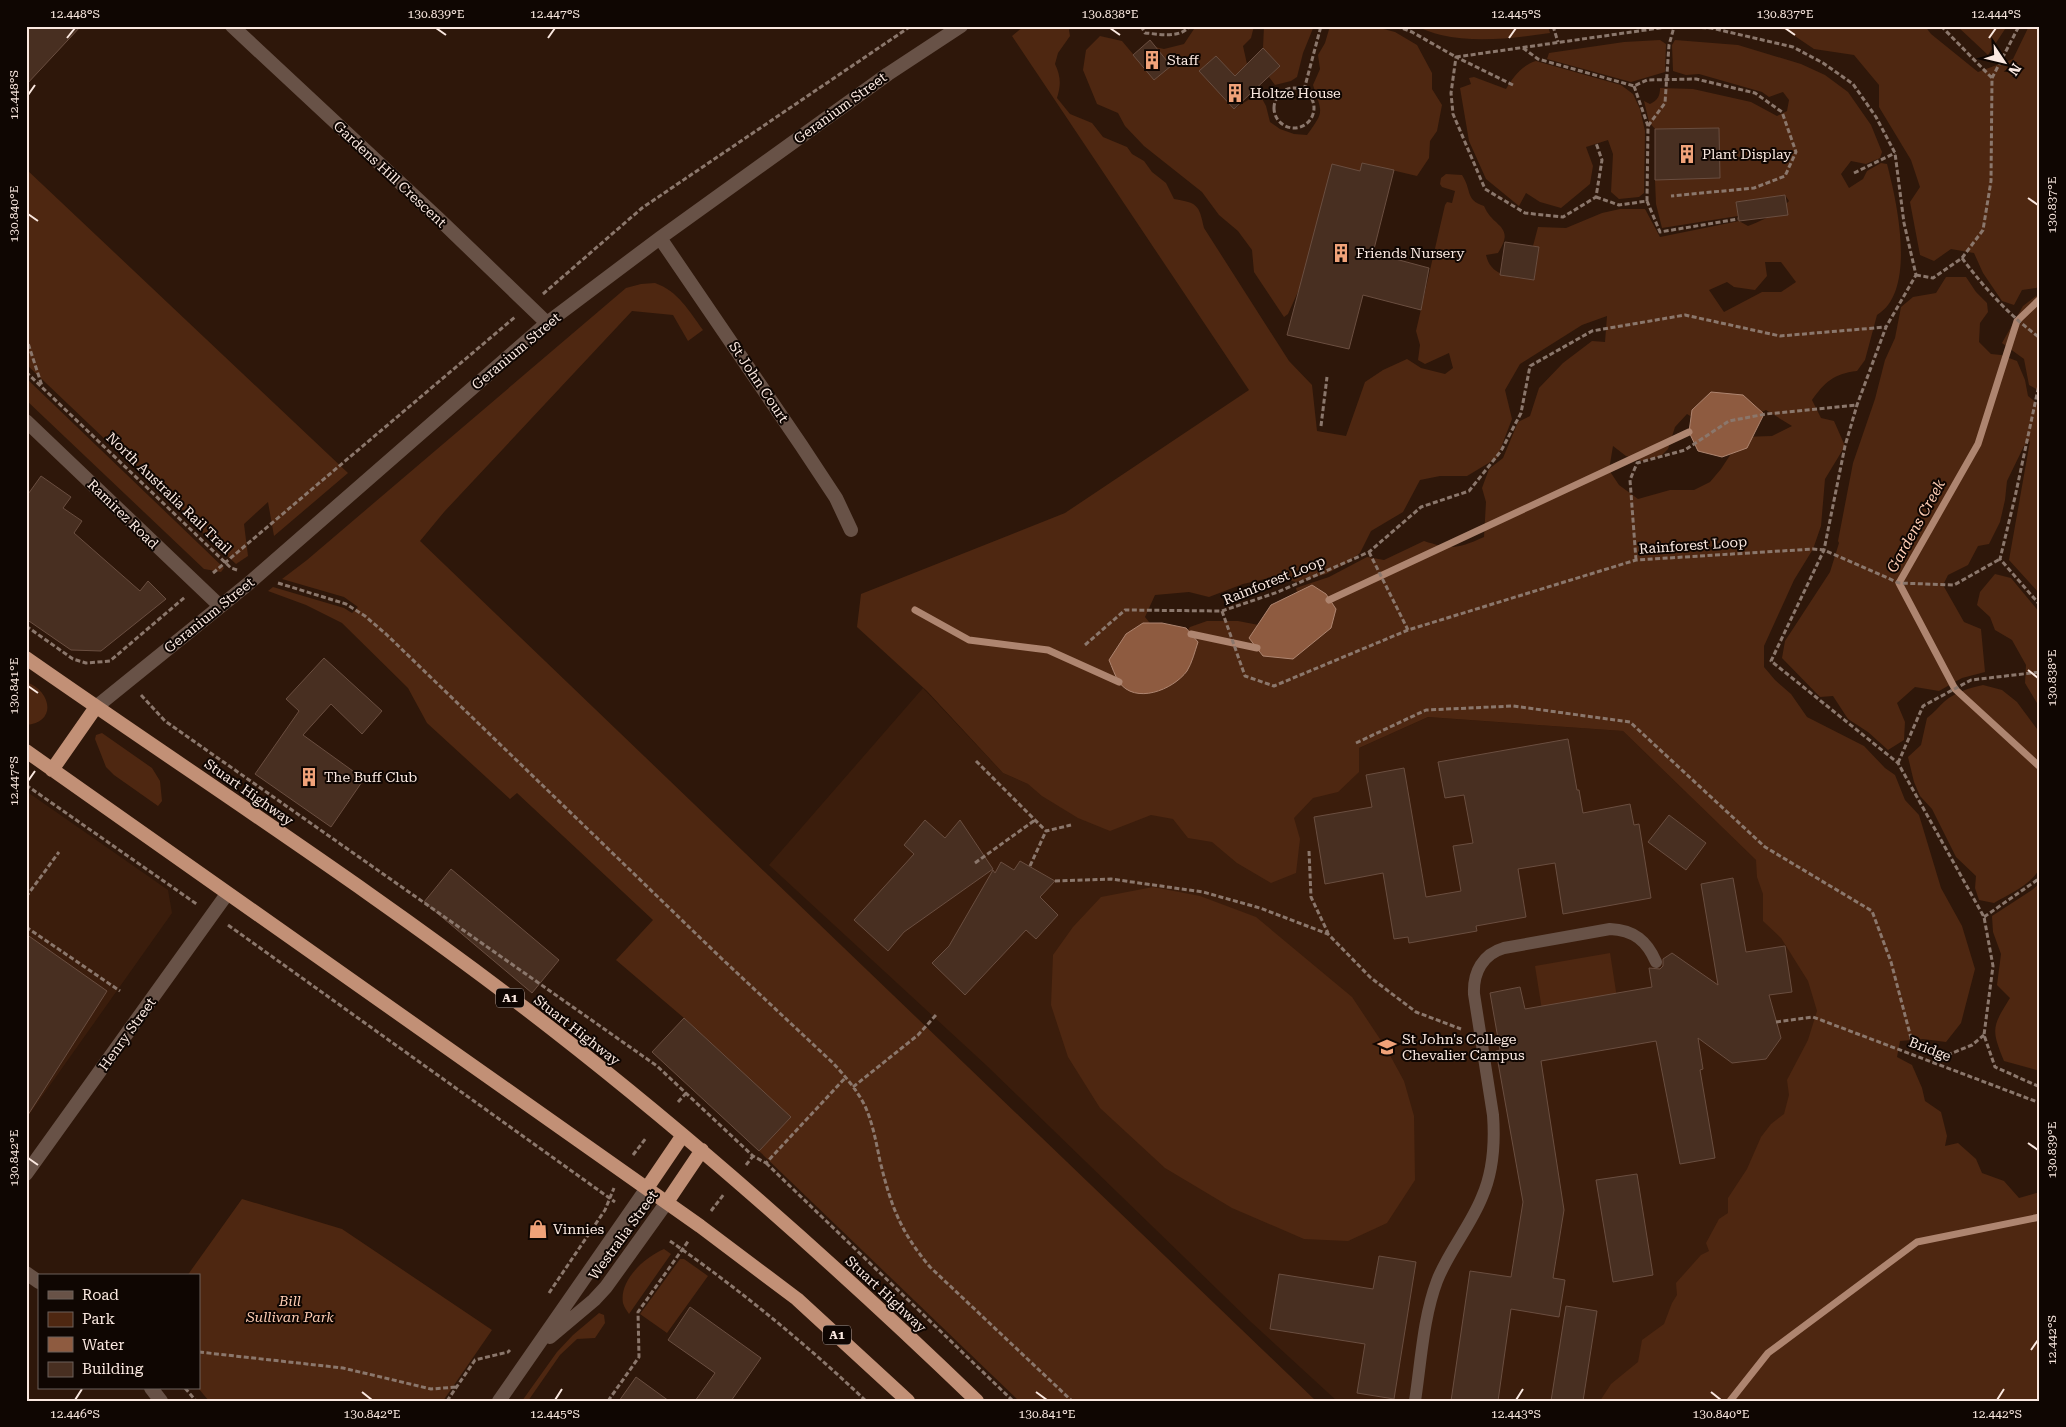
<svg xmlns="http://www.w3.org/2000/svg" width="2066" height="1427" viewBox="0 0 2066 1427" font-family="'Roboto Serif',serif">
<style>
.built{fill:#3b1d0c}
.green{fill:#4e2711;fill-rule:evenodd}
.water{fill:#8e5b40;stroke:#ae8570}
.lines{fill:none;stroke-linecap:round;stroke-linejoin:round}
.stream{stroke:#ae8570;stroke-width:7}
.building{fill:#482f21;stroke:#6a4e40}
.path{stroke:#8b776c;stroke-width:3;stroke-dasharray:5 2.5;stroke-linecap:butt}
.service{stroke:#685247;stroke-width:12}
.minor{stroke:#685247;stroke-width:14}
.trunk{stroke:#c29076;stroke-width:14}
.ticks{fill:none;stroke:#fae8e0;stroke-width:2}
.labels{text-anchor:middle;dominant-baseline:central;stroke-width:4;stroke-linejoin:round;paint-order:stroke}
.shield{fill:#0f0602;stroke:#b4a49d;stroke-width:1}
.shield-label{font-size:12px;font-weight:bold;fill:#fae8e0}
.poi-label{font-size:14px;fill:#fae8e0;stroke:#0f0602;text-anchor:start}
.street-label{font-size:14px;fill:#fae8e0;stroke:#0f0602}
.park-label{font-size:14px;font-style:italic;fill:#fecdb4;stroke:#0f0602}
.water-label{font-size:15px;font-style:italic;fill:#ffceb5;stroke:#0f0602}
.neatline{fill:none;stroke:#fae8e0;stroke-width:2}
.ticks-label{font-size:12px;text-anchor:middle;fill:#fae8e0}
</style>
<rect width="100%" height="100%" fill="#2e170a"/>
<!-- built -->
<path class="built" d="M923,688L1003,773L1033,786L1359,748L1428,717L1623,731L1813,915L1836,960L1782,1130L1639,1401H1337L1251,1322L986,1065L769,865Z
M26,791L168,890L172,913L26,1119Z"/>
<!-- green -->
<path class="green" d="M1024,26H1071L1069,30L1070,36L1058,53L1055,64C1061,77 1061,85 1057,98L1070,114L1092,123L1103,137L1127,147L1132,154L1144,161L1152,172L1166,183L1174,199C1198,203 1199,205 1204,228L1289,361L1312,385L1317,431L1346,436L1365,382L1383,370L1407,359L1421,368L1445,374L1453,368L1449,353L1425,364L1418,360L1420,345L1416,331L1445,205L1447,202L1452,203L1455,191L1442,187L1440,184L1441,178L1446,174L1462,175C1472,190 1465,200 1484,206C1493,228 1516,225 1498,253L1486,255C1491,278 1514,277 1534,280L1539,248L1533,246L1538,227L1566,228L1602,213L1620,209H1645L1660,237L1739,221L1748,226C1764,220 1777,214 1789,201L1785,195L1736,202L1738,216L1662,228L1656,204L1655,180L1720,178L1719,128L1655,129L1649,122L1644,101L1650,104C1658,100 1660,96 1660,88L1693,89L1751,102L1777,116L1787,111L1789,100L1783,92L1769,97L1762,92L1699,74L1686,75L1673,71L1672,45L1675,40L1738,45L1801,64L1825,75L1848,92L1871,125L1882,152L1880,158L1866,164L1851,161L1841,174L1849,188L1863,179L1867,171L1881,163L1887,164C1897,202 1917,291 1877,315L1865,360L1857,371C1833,374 1825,382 1812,400L1821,418L1834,421L1845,446L1825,479L1821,526L1813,549L1794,580L1764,646V667L1775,680L1791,694L1807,717L1864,746L1885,768L1895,775L1905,800L1919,815L1941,888L1962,926L1975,969L1961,1023L1946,1042L1923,1039L1900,1041L1897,1057L1912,1065L1922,1088L1925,1101L1941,1112L1947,1136L1945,1146L1958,1143L1976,1159L1982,1173L2004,1181L2019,1198L2040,1192V1401H1600L1611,1384L1638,1362L1642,1340L1664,1324L1672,1303L1677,1295L1676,1283L1701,1255L1709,1251L1706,1243L1719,1219L1728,1213V1198L1747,1169L1761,1137L1771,1124L1784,1114L1789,1095L1787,1080L1808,1040L1817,1011L1808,981L1781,938L1763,921V894L1757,877L1756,860L1623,731L1428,717L1359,748V772L1338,792L1313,798L1294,818L1300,839L1296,873L1271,883L1237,863L1212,842L1188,838L1173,819L1151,815L1110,831L1078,818L1042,796L1028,784L1003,773L927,691L857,627L861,594L1065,513L1249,390L1012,36ZM1765,262H1781L1796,282L1781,292H1762L1724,312L1709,290L1727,282L1734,287L1755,290L1767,276ZM1607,316L1605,342L1592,341L1563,363L1539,388L1530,416L1518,422L1503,458L1489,469L1482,488L1486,502L1484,537C1457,549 1452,550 1424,541L1384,560L1367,557L1329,577L1296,588L1305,629L1269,627L1238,621H1207L1190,627L1176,645L1161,637L1145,617L1155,595L1189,592L1209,597L1243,584L1265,579L1280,578L1296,582L1326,574L1347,563L1360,553L1371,531L1403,512L1420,480L1440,476H1467L1497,458L1512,419L1505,390L1520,364L1582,325ZM1766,410L1792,426L1772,436L1742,437L1721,469L1710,482L1694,490H1670L1638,499L1619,485L1609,470L1613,446L1626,456L1642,461L1661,456L1668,449L1675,427L1687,414L1705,425L1742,421Z
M1196,26H1254L1251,38L1243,46L1247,64L1235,76L1216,56L1199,71L1234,109L1259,93L1266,106L1270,122L1280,129L1294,134L1307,135C1325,110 1322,113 1313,85L1320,69L1318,55L1325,43L1330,26H1372L1395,32L1417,45L1432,73V89L1442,105L1437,131L1430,141L1429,158L1417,176L1362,163L1360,171L1332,164L1305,276L1288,314L1284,317L1254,272L1252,250L1238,231L1219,215L1202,192L1144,146L1125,126L1118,113L1097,104L1083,70L1086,50L1100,36L1122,41L1154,79L1171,66L1155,47L1164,49L1184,44Z
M1264,26H1314L1303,53L1297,77L1291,81L1275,85L1269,77L1280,66L1263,48Z
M1415,26H1548L1550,33C1515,38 1476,43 1441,35C1432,33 1424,29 1415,26Z
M1765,26H1925L1931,34L1978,72L2013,59L2029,26H2040V286L2036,288L2022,290L2014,305L2002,301L1983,273L1974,253L1951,249L1934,261L1920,255L1910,202L1920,187L1911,160L1879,107V85L1854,55L1814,49L1786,30Z
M1957,26H2007L1988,55Z
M1660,40L1666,44L1665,72L1631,82L1547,59L1549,53L1624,42Z
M1536,61L1621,85L1633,94L1640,109L1645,131L1644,193L1639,197L1619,199L1611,192L1613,154L1608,140L1586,147L1593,166L1590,184L1561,208L1540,202L1526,193L1519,206L1486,179L1469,141L1460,88L1471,84L1469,78L1474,77L1506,89C1513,77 1522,65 1536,61Z
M26,169L348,473L274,536L268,502L244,524L248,556L236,564L26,364Z
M1946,277H1966L1976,292L1987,303L1988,312L1980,323L1979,342L1991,354L2001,355L2017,361L2025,380L2028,396L2038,404L2040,402V594L2009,560L2030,441L2024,446L2007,481L2005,500L2000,522L1989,544L1978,546L1968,565L1948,575L1943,585L1964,622L1981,629L1985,672L1962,678L1939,691L1915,687L1897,703L1905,722L1904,740L1888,750L1868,732L1848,719L1833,696L1820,697L1782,658L1785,641L1830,572L1839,543L1838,541L1853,463L1875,399L1885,360L1895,338L1901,307L1913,297L1936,293Z
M655,283C678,291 689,311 703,330L688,341L673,315L632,311L444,512L420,541L1316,1401H1019L759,1151L790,1117L684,1018L616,960L653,920L517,793L510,799L427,723L408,688L342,623L306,605L268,591L273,587L344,608L352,613L358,607L344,597L282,579L307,560L626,288L641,284Z
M2040,293V391L2029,385L2024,359L2002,343L2023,306Z
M26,378L224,568L221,572L204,569L26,400Z
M1995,574L2011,578L2040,613V708L2025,683L2026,665L2012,640L1995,630L1990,617L1977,605L1980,592Z
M26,682C52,691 57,723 26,725Z
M1983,685L2002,690L2017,702L2040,733V868C2030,886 2010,893 1994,903L1979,900L1975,888L1976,876L1956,857L1932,809L1920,796L1914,782L1908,757L1921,745L1927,718C1934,713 1938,707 1945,701C1956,692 1969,688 1983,685Z
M102,733L152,768L160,781L162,801L158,806L114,775L106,767L95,739L96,735Z
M2040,883V1071L2004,1061C1991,1029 1992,1027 2010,998L1997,985L2001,954L1993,932L1992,916L2032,890Z
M1153,887L1200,896L1256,917L1352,997L1386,1048L1404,1081L1414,1116L1415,1180L1387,1223L1348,1241L1304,1239L1232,1208L1165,1168L1100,1108L1068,1057L1051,1005L1053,955L1073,927L1101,897Z
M1610,953L1617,998L1542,1010L1535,966Z
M242,1199L342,1229L492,1330L443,1401H209L198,1388L199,1276H187Z
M664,1249L671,1254L629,1314C627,1311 624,1307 623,1303C619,1280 645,1257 664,1249Z
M680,1259H684L708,1276L667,1333L640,1314Z
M599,1313L604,1315L605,1323L595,1338L577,1339L560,1355L528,1401H522L557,1352L573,1335Z"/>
<!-- water -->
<path class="water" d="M1711,392L1743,395L1764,414L1747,448L1722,457L1698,451L1689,432L1692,410Z
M1312,585L1326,594L1336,609L1331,628L1293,659L1263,656L1249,638L1271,605Z
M1143,623H1162L1186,628L1198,642C1195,651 1192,663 1187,671C1173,690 1135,705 1119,682C1115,676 1112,667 1109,660L1126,634Z"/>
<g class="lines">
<!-- stream -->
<path class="stream" d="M2040,299L2017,321L1978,444L1899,583L1955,689L2040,767
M1329,600L1689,432
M915,610L969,640L1048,650L1119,682
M1191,634L1257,648
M1730,1401L1768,1353L1917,1242L2040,1217"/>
</g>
<!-- building -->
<path class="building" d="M26,26H81L26,85Z
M1150,40L1171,66L1154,80L1133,55Z
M1263,48L1280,66L1234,109L1199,71L1216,56L1235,76Z
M1719,128L1720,178L1655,180V129Z
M1362,163L1394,170L1373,253L1429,268L1421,310L1363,295L1349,349L1287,335L1332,164L1360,171Z
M1785,195L1788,215L1739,221L1736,202Z
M1505,242L1539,247L1534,280L1500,275Z
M41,476L71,497L63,508L82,521L74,533L140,591L148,581L166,599L101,651L71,650L26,619V497Z
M324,658L382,711L362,734L331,704L303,735L364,779L331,827L255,774L299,711L286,699Z
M1568,739L1577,790H1579L1583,813L1630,804L1634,825L1639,824L1651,898L1563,914L1555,863L1518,869L1526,917L1476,926L1477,931L1409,943L1408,937L1394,939L1383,873L1325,884L1314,817L1372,807L1366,775L1404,768L1426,897L1461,891L1453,846L1473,843L1464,795L1445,798L1438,762Z
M1669,815L1706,843L1686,870L1648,842Z
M925,820L945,838L960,820L993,869L904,932L888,951L854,920L914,854L904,845Z
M1020,861L1055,881L1040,897L1058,915L1036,939L1026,930L965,995L932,963L949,946L993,870L995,873L1001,862L1014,870Z
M451,869L559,960L532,993L424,902Z
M1733,878L1746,952L1785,946L1792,992L1769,995L1781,1038L1766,1059L1732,1063L1698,1038L1703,1069L1700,1070L1715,1158L1680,1164L1656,1041L1541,1061L1564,1210L1553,1278L1565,1280L1559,1317L1511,1309L1498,1401H1451L1470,1271L1511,1277L1523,1202L1496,1051L1500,1050L1490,993L1520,987L1525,1009L1652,987L1649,968L1660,969L1663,966V959L1672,953L1718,985L1701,884Z
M26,934L107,991L26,1118Z
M684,1018L791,1117L759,1151L652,1052Z
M1637,1174L1653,1275L1613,1282L1596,1180Z
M1379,1256L1416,1262L1394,1399L1357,1393L1365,1344L1270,1329L1279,1274L1373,1289Z
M1566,1306L1597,1311L1583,1401H1551Z
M690,1307L761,1358L731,1401H695L715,1373L668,1340Z
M636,1377L669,1401H619Z"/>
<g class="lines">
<!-- path -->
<path class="path" d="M1141,26L1145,33C1160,34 1179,39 1190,26
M1396,26L1412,32L1456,57L1674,26L1711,28L1793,47L1823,63L1853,84L1876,117L1895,153L1904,223L1916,275L1886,327L1857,405L1845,446L1824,550L1771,661L1898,763L1984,917L1993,966L1984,1035L1995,1067L2040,1087
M1553,26L1558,42
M1941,26L1992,78
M1523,48L1538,59L1634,86L1647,80L1696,79L1755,93L1782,112L1796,152L1785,176L1754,188L1671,196
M1513,85L1456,57L1451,93L1453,114L1485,189L1525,213L1563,217L1596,197L1602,160L1596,143
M1634,86L1648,126L1647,201
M1274 108a20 20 0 1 1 40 0a20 20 0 1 1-40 0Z
M1304,90L1321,26
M1648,126L1665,103L1669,45L1674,27
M1854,173L1895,153
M1596,197L1619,205L1647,201L1660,232L1738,219
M1962,258C1985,289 2009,315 2040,338
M1916,275L1933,278L1962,258L1983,230L1991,181L1992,78L2019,26
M543,294L642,208L911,26
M26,337L42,386
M26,372L231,568L237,570
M2040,380L2015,497L2000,559L2040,605
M1321,426L1327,377
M1369,552L1408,630
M1636,560L1630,480L1637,463L1685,450L1729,421L1766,414L1857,405
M213,573L515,317
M278,583L346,604L365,616L386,634L720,957L833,1063C845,1076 857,1090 865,1106C873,1124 876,1142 880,1161C891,1206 900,1231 930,1267L1072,1401
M1222,611L1245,676L1274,686L1408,630L1636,560L1813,549L1824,550L1899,583L1954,585L2000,559
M26,626L73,659L86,663L110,661L185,597
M1085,645L1125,610L1222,611L1278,592L1369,552L1421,507L1469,491L1501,451L1521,413L1530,366L1592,331L1685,315L1780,336L1886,327
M141,695L165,721L657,1066L753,1156L766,1163L846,1077
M1356,743L1426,710L1513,706L1630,722L1765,847L1872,911L1891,962L1911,1038L1945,1056L1972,1045L1984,1035
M976,761L1046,831L1071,825
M1898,763L1923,706L1971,680L2040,672
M26,785L198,905
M1309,851L1311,897L1328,933
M975,863L1035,820
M1030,866L1046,831
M1055,881L1111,879L1203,892L1260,908L1328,934L1371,978L1416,1012L1461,1029
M26,897L59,852
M1984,917L2040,878
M228,925L615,1202
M26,927L120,991
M1776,1022L1813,1017L2040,1103
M853,1087L918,1035L936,1015
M678,1102L687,1092
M633,1155L646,1138
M766,1163L1013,1401
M746,1165L753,1156
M711,1211L724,1194
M670,1241C739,1289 805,1343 866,1401
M549,1293L605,1210L614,1188
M199,1352L343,1368L431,1389L456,1387
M185,1388L196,1401
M447,1401L475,1360L508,1352L510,1350
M608,1401L639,1357L638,1312L689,1240"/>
<!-- service -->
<path class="service" d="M1415,1401C1421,1362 1423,1318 1437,1281C1448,1252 1470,1227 1482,1197C1493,1172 1495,1142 1493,1115L1474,994C1473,972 1483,954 1504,948L1610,929C1634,930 1647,941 1656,962"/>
<!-- minor -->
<path class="minor" d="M232,26L439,219L547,323
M660,238L801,445L836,498L851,530
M26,421L220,606
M96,707L248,584L547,323L660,238L888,74L961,26
M26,1174L227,894
M26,1273L39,1282
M550,1337L594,1300L606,1287L667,1202
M151,1388L161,1401
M499,1401L647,1188"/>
<!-- trunk -->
<path class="trunk" d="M26,658C202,781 383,897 552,1029C701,1145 841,1270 977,1401
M26,751L700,1226L797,1299L908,1401
M52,770L96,707
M647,1188L683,1135
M667,1202L702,1150"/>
</g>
<!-- ticks -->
<path class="ticks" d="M436,28L446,35M1110,28L1120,35M1785,28L1795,35M67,38L75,28M548,38L555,28M1509,38L1516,28M1989,38L1996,28M28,95L35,85M2028,198L2038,205M28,214L38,221M2028,670L2038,678M28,686L38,693M28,781L35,771M2028,1143L2038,1150M28,1158L38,1165M2031,1350L2038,1340M362,1392L372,1400M1036,1392L1047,1400M1711,1392L1721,1400M75,1400L82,1389M555,1400L562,1389M1516,1400L1523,1389M1997,1400L2004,1389"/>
<!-- icons -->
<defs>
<g id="building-bare" transform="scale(1.5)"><path d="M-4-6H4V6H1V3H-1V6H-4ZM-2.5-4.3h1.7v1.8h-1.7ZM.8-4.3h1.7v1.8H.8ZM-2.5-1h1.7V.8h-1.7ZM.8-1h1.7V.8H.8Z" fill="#f0a279" stroke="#0f0602" stroke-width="2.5" paint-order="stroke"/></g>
<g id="university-bare" transform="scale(1.5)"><path d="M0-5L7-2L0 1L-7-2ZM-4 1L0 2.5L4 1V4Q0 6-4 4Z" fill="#f0a279" stroke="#0f0602" stroke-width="2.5" paint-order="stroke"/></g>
<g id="shop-bare" transform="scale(1.5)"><path d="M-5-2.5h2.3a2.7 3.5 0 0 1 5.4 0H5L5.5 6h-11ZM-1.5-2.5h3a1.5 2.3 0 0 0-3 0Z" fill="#f0a279" stroke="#0f0602" stroke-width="2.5" paint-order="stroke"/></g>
</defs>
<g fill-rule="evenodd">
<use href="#building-bare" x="1152" y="60"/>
<use href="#building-bare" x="1235" y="93"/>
<use href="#building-bare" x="1687" y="154"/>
<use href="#building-bare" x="1341" y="253"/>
<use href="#building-bare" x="309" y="777"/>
<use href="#university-bare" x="1387" y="1047"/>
<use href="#shop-bare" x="538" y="1229"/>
</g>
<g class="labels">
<!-- shield labels -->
<g class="shield">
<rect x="496" y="988.5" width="28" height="19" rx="4"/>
<rect x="823" y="1325.5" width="28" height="19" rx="4"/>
</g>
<g class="shield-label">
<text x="510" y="998">A1</text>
<text x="837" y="1335">A1</text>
</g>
<!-- poi labels -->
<g class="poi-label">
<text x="1167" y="60">Staff</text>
<text x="1250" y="93">Holtze House</text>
<text x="1702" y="154">Plant Display</text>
<text x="1356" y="253">Friends Nursery</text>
<text x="324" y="777">The Buff Club</text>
<text x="1402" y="1039">St John's College<tspan x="1402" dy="16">Chevalier Campus</tspan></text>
<text x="553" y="1229">Vinnies</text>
</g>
<!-- street labels -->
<g class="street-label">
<text transform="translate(840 108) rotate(-36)">Geranium Street</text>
<text transform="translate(390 174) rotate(43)">Gardens Hill Crescent</text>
<text transform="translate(516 351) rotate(-40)">Geranium Street</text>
<text transform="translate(759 382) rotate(56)">St John Court</text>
<text transform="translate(169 493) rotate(44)">North Australia Rail Trail</text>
<text transform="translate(123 514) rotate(44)">Ramirez Road</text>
<text transform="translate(1693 545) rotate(-4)">Rainforest Loop</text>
<text transform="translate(1274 580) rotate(-22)">Rainforest Loop</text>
<text transform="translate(209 615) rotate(-39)">Geranium Street</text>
<text transform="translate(249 792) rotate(35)">Stuart Highway</text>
<text transform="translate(577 1030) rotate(38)">Stuart Highway</text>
<text transform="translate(127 1034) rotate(-54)">Henry Street</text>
<text transform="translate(1930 1049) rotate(21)">Bridge</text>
<text transform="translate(623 1235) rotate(-54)">Westralia Street</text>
<text transform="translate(886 1294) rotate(43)">Stuart Highway</text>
</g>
<!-- park labels -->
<g class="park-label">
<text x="290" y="1301">Bill<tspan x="290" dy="16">Sullivan Park</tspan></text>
</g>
<!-- water labels -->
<g class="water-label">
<text transform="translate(1916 526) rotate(-61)">Gardens Creek</text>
</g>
</g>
<!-- border -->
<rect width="2066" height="1427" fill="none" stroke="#0f0602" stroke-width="55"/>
<!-- legend -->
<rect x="38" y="1274" width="162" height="115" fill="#0f0602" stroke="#6d605b"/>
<rect x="48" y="1291" width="25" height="8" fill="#685247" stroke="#6d605b"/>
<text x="82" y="1300" font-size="15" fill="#fae8e0">Road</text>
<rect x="48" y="1312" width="25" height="15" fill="#4e2711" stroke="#6d605b"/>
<text x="82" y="1324" font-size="15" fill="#fae8e0">Park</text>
<rect x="48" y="1337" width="25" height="15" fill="#8e5b40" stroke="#6d605b"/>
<text x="82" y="1350" font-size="15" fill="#fae8e0">Water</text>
<rect x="48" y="1362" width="25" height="15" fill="#482f21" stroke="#6d605b"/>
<text x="82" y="1374" font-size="15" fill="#fae8e0">Building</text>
<!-- north arrow -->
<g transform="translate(2004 62) rotate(125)" stroke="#0f0602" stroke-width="4" paint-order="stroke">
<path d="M0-4L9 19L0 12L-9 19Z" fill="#fae8e0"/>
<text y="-8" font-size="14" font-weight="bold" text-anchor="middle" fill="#fae8e0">N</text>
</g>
<rect x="28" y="28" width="2010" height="1372" class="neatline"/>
<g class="ticks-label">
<text x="75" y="18">12.448°S</text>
<text x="436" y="18">130.839°E</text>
<text x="555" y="18">12.447°S</text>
<text x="1110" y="18">130.838°E</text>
<text x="1516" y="18">12.445°S</text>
<text x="1785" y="18">130.837°E</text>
<text x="1996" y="18">12.444°S</text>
<text transform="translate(14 95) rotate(-90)" y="4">12.448°S</text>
<text transform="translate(2052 205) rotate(-90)" y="4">130.837°E</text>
<text transform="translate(14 214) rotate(-90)" y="4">130.840°E</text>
<text transform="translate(2052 678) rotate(-90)" y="4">130.838°E</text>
<text transform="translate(14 686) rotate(-90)" y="4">130.841°E</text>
<text transform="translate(14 781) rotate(-90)" y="4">12.447°S</text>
<text transform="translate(2052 1150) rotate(-90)" y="4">130.839°E</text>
<text transform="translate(14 1158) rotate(-90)" y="4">130.842°E</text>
<text transform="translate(2052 1340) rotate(-90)" y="4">12.442°S</text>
<text x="75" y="1418">12.446°S</text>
<text x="372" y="1418">130.842°E</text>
<text x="555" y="1418">12.445°S</text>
<text x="1047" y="1418">130.841°E</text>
<text x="1516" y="1418">12.443°S</text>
<text x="1721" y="1418">130.840°E</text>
<text x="1997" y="1418">12.442°S</text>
</g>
</svg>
